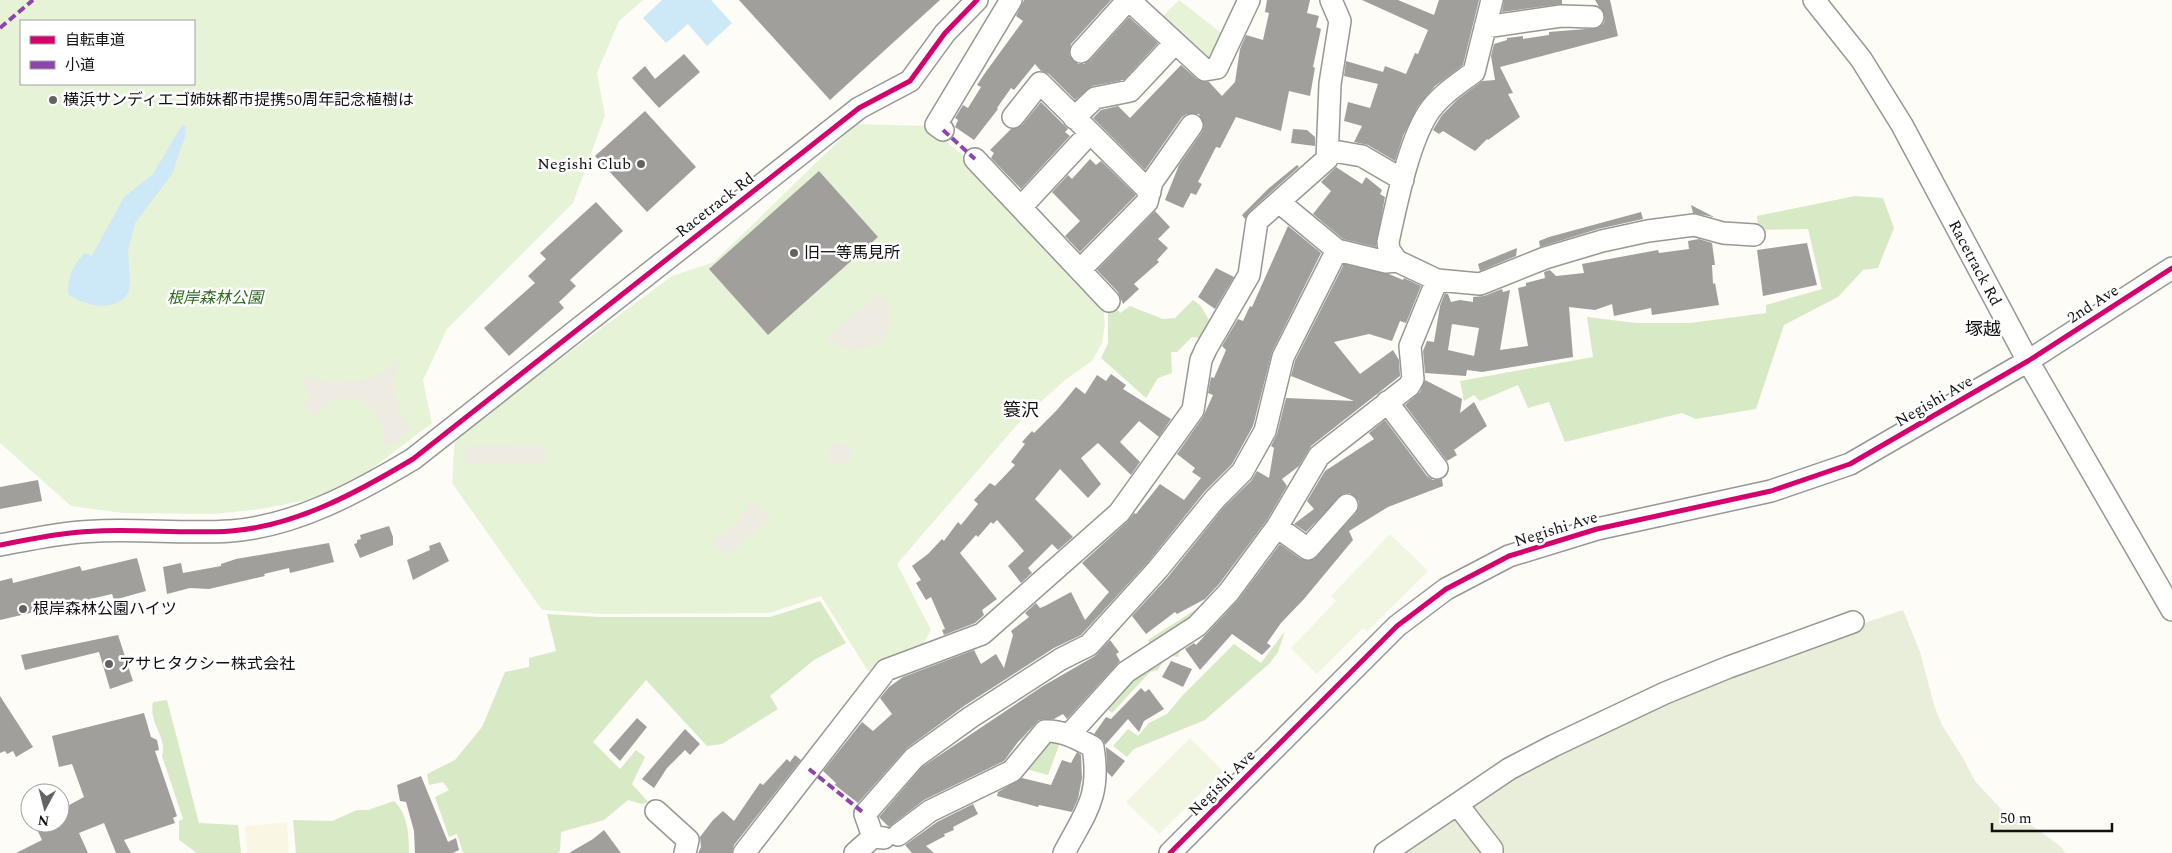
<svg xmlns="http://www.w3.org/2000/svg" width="2172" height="853" viewBox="0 0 2172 853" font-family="Spectral,'Noto Sans JP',serif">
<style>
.farmland{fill:#f9f7e4}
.green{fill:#e7f3d7;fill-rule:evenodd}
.forest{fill:#d8eac5}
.cemetery{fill:#e9eedb}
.pitch{fill:#f0f6e1}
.plaza{fill:#edebe2}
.water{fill:#cde8f7}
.building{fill:#a19f9c;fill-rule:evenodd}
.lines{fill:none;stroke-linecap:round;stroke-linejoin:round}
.minor-casing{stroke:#979795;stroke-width:24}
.minor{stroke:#fffffe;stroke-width:21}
.quiet{stroke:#8e44ad;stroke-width:4;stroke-dasharray:8 4;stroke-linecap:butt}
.cycleway-casing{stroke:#fff;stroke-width:8}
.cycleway{stroke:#d6006c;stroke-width:5}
.poi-dot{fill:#646362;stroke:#fff;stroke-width:2}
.labels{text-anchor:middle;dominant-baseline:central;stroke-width:5;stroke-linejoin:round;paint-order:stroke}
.poi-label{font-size:16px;fill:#111;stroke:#fff;text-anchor:start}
.street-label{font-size:16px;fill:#111;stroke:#fff}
.park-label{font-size:16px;font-style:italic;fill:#2f6b1f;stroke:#fff}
.neighbourhood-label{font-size:18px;fill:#111;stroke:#fff}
</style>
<rect width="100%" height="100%" fill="#fdfcf7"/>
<!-- farmland -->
<path class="farmland" d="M287,822L289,853H247L245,826Z"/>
<!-- green -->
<path class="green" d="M0,0H643L619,21L597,73L605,115L573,203L447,329L423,380L432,423L374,467L363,479L339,489L312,499L261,509L215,514L123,513L71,506L0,443ZM21,21H194V84H21Z
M1179,0L1224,35L1213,63L1160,19Z
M856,124L927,126L977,167L1103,306L1105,325L1102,343L1092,361L1065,380L1023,418L897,564L931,630L921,647L868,671L821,596L769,613L600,614L542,610L452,483L455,437L672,276L714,262Z"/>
<!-- forest -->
<path class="forest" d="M1855,196L1883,198L1894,228L1878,268L1863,270L1838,297L1784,325L1756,409L1696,419L1682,413L1565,442L1549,402L1528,408L1518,385L1480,401L1474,395L1464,401L1460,381L1593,357L1587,317L1636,323H1690L1766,313V305L1822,289L1808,229L1759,230L1757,216Z
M1193,300L1200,305L1211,323L1199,338L1192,337L1177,352H1171L1172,373L1158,378L1146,398L1101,358L1108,343V308L1114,306L1120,313L1130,306L1163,319L1175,318Z
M820,601L846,643L814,660L770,696L778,709L722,744L707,746L646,680L593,742L620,769L636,750L645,757L632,784L648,802L642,804L628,800L604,820L561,832L560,851L557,853H463L457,834L449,837L435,797L449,790L443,782L429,785L427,774L455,760L482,727L505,672L529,667V658L556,651L547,614L600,617H770Z
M1198,608L1206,624L1182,645L1178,657L1167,655L1158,670L1150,672L1112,713L1103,706L1155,657L1148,640Z
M1285,631L1278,652L1270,663L1205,720L1134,749L1127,757L1113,746L1128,729L1138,736L1149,723L1167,714L1183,695L1234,644L1261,663Z
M167,700L199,823L238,825L241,853H197L179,840V821L183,819L162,756C168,737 148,724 153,702Z
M1019,722L1031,737H1048L1061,740L1048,775L1022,768L1031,754L1012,727Z
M394,801C408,814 409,835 409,853H296L293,820L332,821L357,810H368Z"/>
<!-- cemetery -->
<path class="cemetery" d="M1903,610L1920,652L1934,705L1942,725L1963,758L1975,781L2002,810L2034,827L2060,846L2066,853H1390L1506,774L1793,647Z"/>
<!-- pitch -->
<path class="pitch" d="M1390,534L1428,571L1367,632L1363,628L1317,674L1291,648L1336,601L1331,596Z
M1190,738L1223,771L1159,834L1126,802Z"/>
<!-- plaza -->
<path class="plaza" d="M879,293L889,307L890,324L882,340L875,346L852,350L836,345L826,338Z
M400,360L393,382L395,398L399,411L411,428L396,442L383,446L384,430L381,421L366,403L357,399H340L330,402L321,409L317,417L305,409L310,394L303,383L302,378L305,376L332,382L360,381L372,377L384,371L390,364Z
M829 454a11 11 0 1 1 22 0a11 11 0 1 1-22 0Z
M466,445L543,446L546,454L541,463L466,464Z
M752,498L771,518L726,556L713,542L738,522Z"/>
<!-- water -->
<path class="water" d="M662,0H711L732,23L707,46L688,24L666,43L643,18Z
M182,125L186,126L185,137L172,174L135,223L128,251L130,283L128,294C112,313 86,306 68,294C68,276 72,266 85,253L92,256L124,197L153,174Z"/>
<!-- building -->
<path class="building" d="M739,0H940L830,100Z
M1024,0H1111L1071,44L1069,55L1078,64H1084L1090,60L1129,17L1158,43L1124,80L1092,86L1075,100L1049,74L1041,71L1035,64L1014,90L1011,88L997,108L998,109L974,140L955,127L958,120L955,118L963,105L968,108L981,87L977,85L985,73L1023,21L1016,16Z
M1267,0H1310L1307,13L1319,16L1316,27L1321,29L1313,67L1315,68L1310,96L1289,91L1281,131L1236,117L1220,148L1216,147L1198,182L1202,184L1196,195L1191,193L1183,208L1165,200L1179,165L1202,132L1204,126L1199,114H1187L1182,117L1145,170L1093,118L1101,110L1118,106L1130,118L1181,65L1197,79L1209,82L1222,96L1235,82L1240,49L1246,35L1263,40L1269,13L1265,12Z
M1362,0H1398L1434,15L1439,0H1479L1463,65L1435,86L1418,106L1403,136L1395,161L1368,145L1354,142L1362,126L1344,121L1348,102L1370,108L1378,84L1344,76L1346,61L1383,72L1385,66L1406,74L1415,53L1418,54L1428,30Z
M1504,0H1562V4L1502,12Z
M1595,0H1610L1618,36L1500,67L1513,93L1508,94L1520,117L1488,140L1487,139L1475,151L1443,131L1439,134L1433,130L1442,115L1457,100L1482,81L1495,80L1491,56L1494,44L1507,40V38L1523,36V39L1549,35V32L1598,28L1604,23L1605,17Z
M684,54L700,72L659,108L632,78L645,66L655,79Z
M1041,102L1068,129L1065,132L1070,136L1021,189L991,158L994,153L990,150L1011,129L1022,125Z
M645,111L696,167L647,212L595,156Z
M1293,129L1307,130L1315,137V146L1291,143Z
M1090,159L1096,165L1101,161L1136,195L1080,252L1065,236L1080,221L1052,192L1068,175L1072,179Z
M1297,165L1299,167L1249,212L1245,219L1242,215L1269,188Z
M1336,167L1362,184L1366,177L1382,190L1380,194L1385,197L1376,247L1343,239L1313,214L1331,191L1321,182Z
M819,171L878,237L768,335L709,269Z
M596,202L623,231L570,280L576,286L559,302L564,308L509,356L484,328L535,283L528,276L546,259L540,253Z
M1691,205L1714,217L1693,213Z
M1155,211L1170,227L1158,239L1168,248L1157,260L1159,262L1134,284L1139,289L1123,304L1118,292L1097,270Z
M1641,212L1643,219L1598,229L1540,247L1539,241L1549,237Z
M1288,226L1321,253L1272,352L1253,426L1232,464L1205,491L1149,561L1081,635L1054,648L964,706L907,748L858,803L835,785L836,783L823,771L862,722L873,731L892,714L880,698L889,687L903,677L974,650L981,664L996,654L1004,668L1013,635L1011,631L1029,617L1025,613L1036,603L1040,608L1045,606L1071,592L1085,620L1109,592L1082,563L1127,522L1134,513L1136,514L1160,484L1184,500L1201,478L1192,472L1195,468L1177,454L1203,417L1213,395L1208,393L1211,377L1214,378L1226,350L1222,346L1238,319L1243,321L1250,306L1252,307Z
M1699,239L1712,243L1715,265H1712L1713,284L1715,283L1719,305L1652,315L1651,308L1614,316L1612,304L1595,310L1569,307L1573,357L1482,372L1467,370L1466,376L1425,373L1423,351L1427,341L1434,342L1440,306L1445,293L1448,294L1451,302L1460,300L1473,302V297L1484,296L1502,289L1503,292L1510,290L1500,350L1528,346L1518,288L1526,286V283L1545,278L1544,272L1550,270L1556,276L1584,273L1582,264L1658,250L1659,253L1689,249L1688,241ZM1452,324L1479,328L1474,356L1448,350Z
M1807,243L1817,285L1763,296L1757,250Z
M1517,248L1516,256L1480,271L1478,264Z
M1344,264L1389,274L1403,280L1404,278L1421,286L1406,323L1400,321L1392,341L1369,334L1334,342L1360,374L1393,350L1399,360L1400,376L1311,446L1299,466L1282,479L1287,486L1267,520L1219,584L1205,599L1177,614L1175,612L1146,634L1132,616L1168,577L1224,507L1251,481L1257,471L1269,478L1274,448L1271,446L1277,434L1286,398L1354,401L1291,376L1295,361Z
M1216,268L1234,277L1215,309L1198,297Z
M1111,374L1126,385L1123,389L1171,419L1159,437L1139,421L1120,442L1140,462L1131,475L1098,443L1081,458L1101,484L1088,498L1060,469L1035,499L1073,537L1058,550L1052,544L1028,568L1032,573L1021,583L1008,566L1024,551L997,520L993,524L991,522L978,537L976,535L960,553L997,599L982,610L984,615L975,623L944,635L942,630L945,629L931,597L926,600L916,583L921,580L912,566L928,554L942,539L944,541L958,522L961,525L978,504L974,500L990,483L995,486L1015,465L1011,462L1025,444L1022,442L1032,431L1034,433L1057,410L1076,387L1085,394L1097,375L1106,381Z
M1425,380L1462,399L1460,413L1474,402L1487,426L1454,450L1457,455L1447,461L1405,405L1420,392Z
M1385,420L1427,476L1433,480L1442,479L1443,486L1388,507L1349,531L1353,540L1304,599L1281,623L1267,643L1271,646L1262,655L1232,634L1200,670L1185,649L1194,643L1196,645L1238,600L1280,544L1301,559L1313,560L1356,513L1359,507V501L1350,493H1344L1306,532L1294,524L1314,509L1307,501L1325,471L1374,439L1369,433Z
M38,480L42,501L0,509V487Z
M389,526L393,537V545L360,558L354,544L357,543V540L361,539L360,535Z
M440,542L449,561L413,580L407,560L430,550L429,546Z
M329,543L334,562L290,573L289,568L264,574L265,576L209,589L190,588L167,594L163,567L181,563L183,573L221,566V564L236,559Z
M137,558L146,591L114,600L112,594L0,620V581L12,578L13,583L80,566L82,571Z
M118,635L133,681L110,689L99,652L25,670L21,655Z
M1110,640L1119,652L1116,654L1120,661L1067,719L1063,714L1054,719L1039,720L1018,742L1004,761L924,800L889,827L879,817L922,767L1043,686L1095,656Z
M1171,661L1192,669L1183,687L1162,677Z
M1141,688L1145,692L1149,689L1164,709L1144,721L1139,732L1128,719L1105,745L1103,740L1094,734L1106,717L1111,719Z
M0,696L33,747L16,757L13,751L7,754L5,751L0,753Z
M144,713L151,737L157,740L159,750L155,751L177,816L173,818L175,823L124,840L131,853H116L104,823L79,833L88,853H16L42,840L34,823H60V810L84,797L72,764L59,767L52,736Z
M637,718L647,727L620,761L609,750Z
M685,729L700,744L690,755L685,750L667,768L654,788L642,779Z
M1106,747L1125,761L1112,777L1107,772Z
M1077,752L1081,755L1082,778L1078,799L1072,812L1039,805L1038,807L997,796L998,792L1022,778L1051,785L1062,760L1071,763Z
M795,755L801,760L734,845L732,853H698L701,847L700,837L713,820L723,811L734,821L760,783L763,785L787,759L790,762Z
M421,776L448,842L456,838L459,850L453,853H415L414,831L406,802L400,801L397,785Z
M973,804L978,814L953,827L954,830L944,834L945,836L926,846L934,853H912L905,845L937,822Z
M604,830L621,853H569L593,839Z"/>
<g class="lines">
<!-- minor casing -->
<g class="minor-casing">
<path id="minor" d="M1129,0L1205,70L1217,68L1249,0
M1492,0L1474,72C1458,84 1439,96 1428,113C1408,144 1396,206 1388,242L1389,250L1397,261L1437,280L1480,284L1545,258L1602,241L1648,231L1694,225L1723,233L1754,235
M1814,0L1861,59L1902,125L2028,361L2172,610
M1485,27L1561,16L1593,17
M1081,52L1128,0
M1013,117L1040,83L1150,192
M1074,118L1095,98L1130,91L1175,43
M943,130L936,125L1011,0
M1328,150L1362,156L1403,180
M975,159L1109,301
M1279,202L1337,250L1386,262L1397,261
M1021,207L1090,133
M1080,270L1147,202L1152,182L1192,125
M1387,402L1437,468
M1277,527L1308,549L1347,505
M0,545C32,539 64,532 98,531C142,529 186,534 231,531C296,526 358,492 413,459L859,108L910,81L945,33L977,0
M1069,735L1126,672L1197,626L1229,592L1277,527L1319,456L1409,386L1413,379L1410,346L1437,280
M1457,804L1492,849V853
M656,811L688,840L685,853
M898,835L930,811L1012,771L1045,731C1062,730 1078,739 1093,747C1101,797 1086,811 1064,853
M873,837L865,814L914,758L971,717L1061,659L1089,645L1158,569L1215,499L1242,472L1265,431L1283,357L1337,250
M744,853L886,670L982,634L1119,513L1193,410L1201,360L1206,349L1249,275L1257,221L1327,159L1330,84L1340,21L1331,0
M855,853L873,837L884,838
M1170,853L1397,626L1446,589L1509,556L1597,529L1771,491L1850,464L2028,361L2172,268
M1385,853L1509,769L1553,746L1665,693L1729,667L1853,622"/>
</g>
<!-- minor -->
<use href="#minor" class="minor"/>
<!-- quiet -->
<path class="quiet" d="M0,28L33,0
M943,130L975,159
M809,769L865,814"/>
<!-- cycleway casing -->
<g class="cycleway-casing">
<path id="cycleway" d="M0,545C32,539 64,532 98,531C142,529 186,534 231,531C296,526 358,492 413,459L859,108L910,81L945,33L977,0
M1170,853L1397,626L1446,589L1509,556L1597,529L1771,491L1850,464L2028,361L2172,268"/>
</g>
<!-- cycleway -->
<use href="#cycleway" class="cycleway"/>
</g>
<!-- markers -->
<g class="poi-dot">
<circle cx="53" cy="100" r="5"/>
<circle cx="641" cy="164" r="5"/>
<circle cx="794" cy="253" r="5"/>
<circle cx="23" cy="609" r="5"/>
<circle cx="109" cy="664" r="5"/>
</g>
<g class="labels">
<!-- poi labels -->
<g class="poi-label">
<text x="63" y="100">横浜サンディエゴ姉妹都市提携50周年記念植樹は</text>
<text x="631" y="164" text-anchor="end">Negishi Club</text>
<text x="804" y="253">旧一等馬見所</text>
<text x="33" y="609">根岸森林公園ハイツ</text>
<text x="119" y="664">アサヒタクシー株式会社</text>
</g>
<!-- street labels -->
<g class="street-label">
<text transform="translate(715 205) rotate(-38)">Racetrack Rd</text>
<text transform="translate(1975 263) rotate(62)">Racetrack Rd</text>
<text transform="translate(2093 304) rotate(-33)">2nd Ave</text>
<text transform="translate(1934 401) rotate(-30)">Negishi Ave</text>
<text transform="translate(1556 529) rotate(-17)">Negishi Ave</text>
<text transform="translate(1222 783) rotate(-45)">Negishi Ave</text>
</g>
<!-- park labels -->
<g class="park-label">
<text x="215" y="298">根岸森林公園</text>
</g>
<!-- neighbourhood labels -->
<g class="neighbourhood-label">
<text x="1983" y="329">塚越</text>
<text x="1021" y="410">簑沢</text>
</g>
</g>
<!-- legend -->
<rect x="20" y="20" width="175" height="65" fill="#ffffff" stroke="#a0a0a0"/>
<rect x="30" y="36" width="25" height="8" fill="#d6006c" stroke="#a0a0a0"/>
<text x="65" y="45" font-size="15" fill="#111111">自転車道</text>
<rect x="30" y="61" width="25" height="8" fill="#8e44ad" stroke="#a0a0a0"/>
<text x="65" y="70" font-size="15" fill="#111111">小道</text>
<!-- north arrow -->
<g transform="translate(45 808) rotate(187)"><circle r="24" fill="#ffffff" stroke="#a0a0a0"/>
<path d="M0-4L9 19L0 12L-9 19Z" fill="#646362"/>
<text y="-8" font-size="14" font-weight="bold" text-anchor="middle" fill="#111111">N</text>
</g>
<!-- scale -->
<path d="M1992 823v8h120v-8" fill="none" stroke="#111111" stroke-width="2.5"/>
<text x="2000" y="823" font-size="15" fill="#111111" stroke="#ffffff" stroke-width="4" paint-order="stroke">50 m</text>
</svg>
